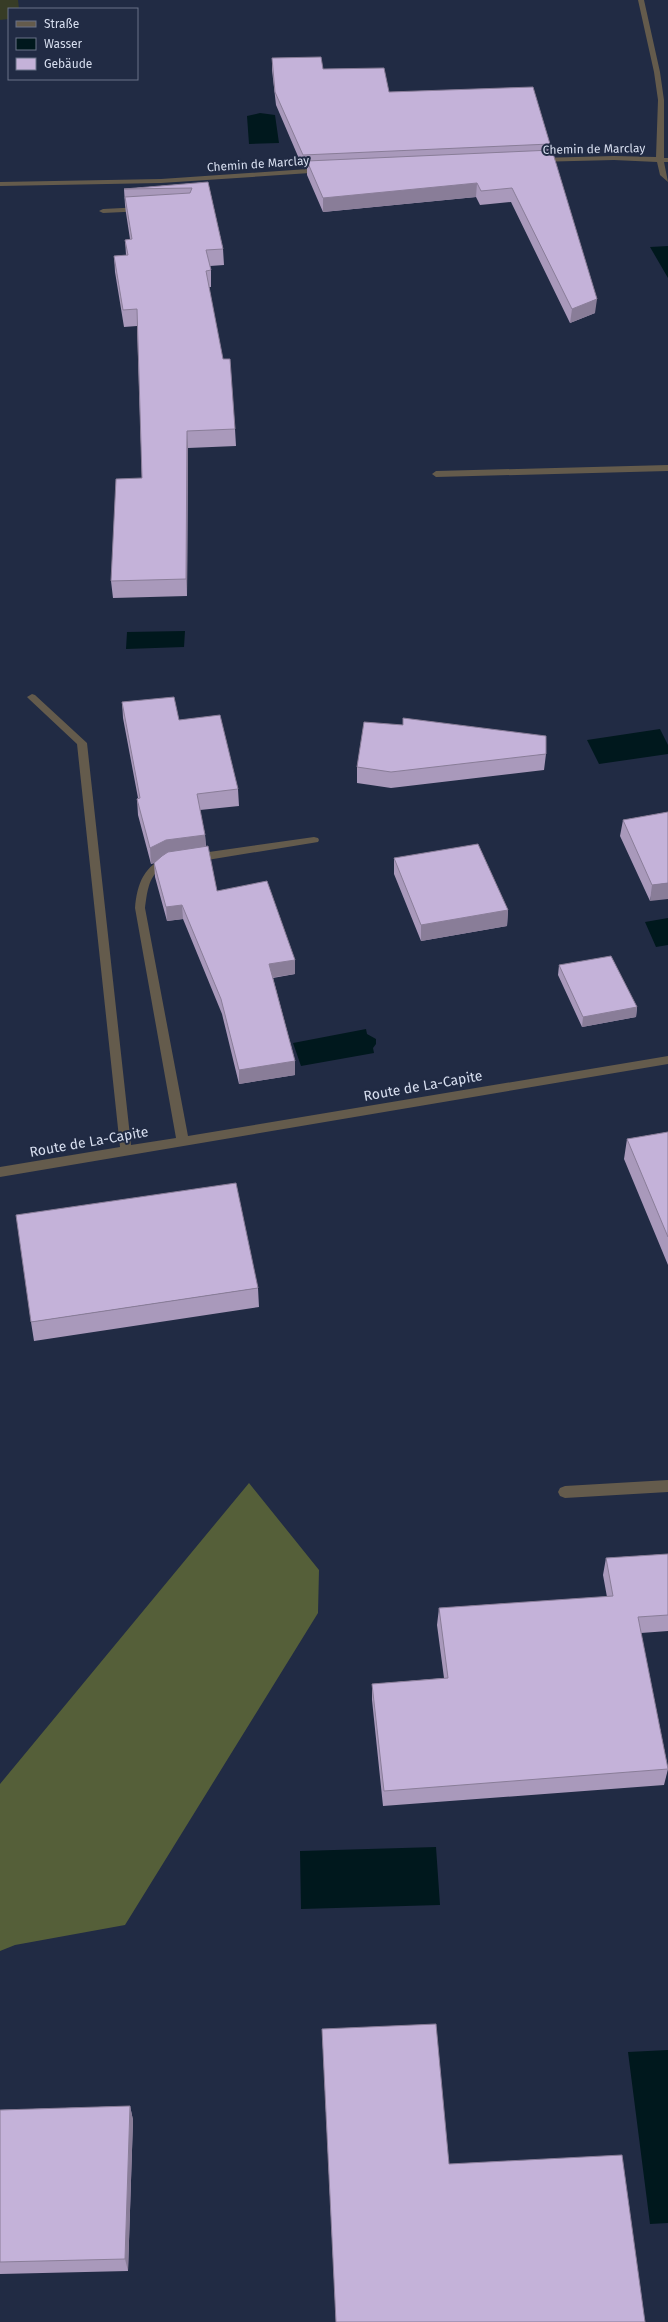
<svg xmlns="http://www.w3.org/2000/svg" width="668" height="2322" viewBox="0 0 668 2322" font-family="'Fira Sans',sans-serif">
<style>
.green{fill:#373c26}
.forest{fill:#555f39}
.water{fill:#00181d}
.lines{fill:none;stroke-linecap:round;stroke-linejoin:round}
.minor{fill:#645b4c;fill-rule:evenodd}
.wall{fill:#a999bb}
.shaded-wall{fill:#897d98}
.building{fill:#c4b2d9;stroke:#897d98}
.labels{text-anchor:middle;dominant-baseline:central;stroke-width:4;stroke-linejoin:round;paint-order:stroke}
.far-street-label{font-size:12px;fill:#d7deef;stroke:#212b44}
.street-label{font-size:14px;fill:#d7deef;stroke:#212b44}
</style>
<rect width="100%" height="100%" fill="#212b44"/>
<!-- green -->
<path class="green" d="M0,0H18L19,9H9V19L0,20Z"/>
<!-- forest -->
<path class="forest" d="M249,1483L319,1570L318,1613L125,1925L15,1945L0,1951V1784Z"/>
<!-- water -->
<path class="water" d="M260,113L275,115L279,143L249,144L247,116Z
M668,246V278L650,247Z
M185,631L184,647L126,649L127,632Z
M660,729L668,745V754L599,764L587,740Z
M668,918V945L656,947L645,922Z
M366,1029L367,1034L376,1039V1044L373,1048L374,1053L301,1066L293,1043Z
M436,1847L440,1905L301,1909L300,1851Z
M668,2050V2223L650,2224L628,2052Z"/>
<g class="lines">
<!-- minor -->
<path class="minor" d="M638,0H644L660,72L664,100V158H668V162H664L668,182L660,175L657,162L614,160L535,162V158H538L614,156L656,157L658,100L654,72Z
M322,168L326,170L325,172L161,183L0,186V182L161,179Z
M142,207L146,209L145,211L103,213L99,211L103,209Z
M668,465V471L436,477L432,474L436,471Z
M32,694L35,695L87,743L131,1145L176,1138L135,908C137,884 144,864 169,857L174,861C171,865 165,866 160,869C148,878 147,894 145,908L188,1136L668,1056V1064L0,1177V1167L120,1147L77,744L29,699L27,697Z
M314,837L318,838L319,840L318,842L195,862L190,858L195,854Z
M668,1480V1492L565,1498L560,1496L558,1492L560,1488L565,1486Z"/>
</g>
<!-- wall -->
<path class="wall" d="M272,58L323,69L389,92L550,144L549,150L595,313L570,323L511,202L480,205L476,197L323,212L307,175V168H303L276,105L272,70Z
M208,182L223,249L224,265L210,266L211,270V287H209L235,429L236,446L188,448L187,596L113,598L111,581L142,478L137,326L124,327L115,272L114,256L126,255L125,240L130,239L126,213L125,205L124,189Z
M122,702L179,720L238,789L239,806L200,810L205,835L206,846L217,891L295,960V974L273,978L295,1061V1075L239,1084L222,1014L183,919L167,921L155,877L154,863L151,864L138,815L137,799L138,798L123,718Z
M546,754L544,770L391,788L357,783V767Z
M668,812L650,901L620,836L623,820Z
M394,858L508,910L507,926L421,941L394,874Z
M559,965L637,1007L636,1017L582,1027L558,975Z
M668,1132V1265L624,1159L627,1139Z
M258,1288L259,1307L34,1341L31,1322Z
M668,1554V1631L641,1633L668,1769L664,1785L383,1806L372,1700V1684L444,1678L437,1625L439,1608L607,1597L603,1575L606,1558Z
M322,2029L449,2164L645,2322H336Z
M130,2106L133,2120L128,2271L0,2274V2110Z"/>
<!-- shaded-wall -->
<path class="shaded-wall" d="M477,183L476,197L323,212V198Z
M597,299L595,313L570,323L572,309Z
M187,431L188,448L187,596L186,579Z
M205,835L206,851L167,857L151,864L150,848L166,840Z
M668,883V899L650,901L652,885Z
M182,905L183,919L167,921L166,907Z
M508,910L507,926L421,941V925Z
M295,960V974L269,978V964Z
M637,1007L636,1017L582,1027L583,1017Z
M295,1061V1075L239,1084V1070Z
M130,2106L133,2120L128,2271L125,2259Z"/>
<!-- building -->
<path class="building" d="M321,57L323,69L384,68L389,92L533,87L550,144L303,155L275,92L272,58Z
M552,150L597,299L572,309L512,188L481,191L477,183L323,198L307,161Z
M208,182L223,249L206,250L211,270L206,271L223,359H230L235,429L187,431L186,579L111,581L116,479L142,478L137,309L123,310L114,256L128,255L125,240L132,239L125,197L190,193L192,188L124,189Z
M174,697L179,720L220,715L238,789L197,794L205,835L166,840L150,848L137,799L140,798L122,702Z
M403,718L546,736V754L391,772L357,767L364,722L403,725Z
M668,812V883L652,885L623,820Z
M478,844L508,910L421,925L394,858Z
M208,846L217,891L267,881L295,960L269,964L295,1061L239,1070L221,999L182,905L166,907L154,863L162,856L168,852Z
M611,956L637,1007L583,1017L559,965Z
M668,1132V1237L627,1139Z
M236,1183L258,1288L31,1322L16,1215Z
M668,1554V1615L638,1617L668,1769L384,1791L372,1684L448,1678L439,1608L613,1596L606,1558Z
M436,2024L449,2164L622,2155L645,2322H336L322,2029Z
M130,2106L125,2259L0,2262V2110Z"/>
<g class="labels">
<!-- far-street labels -->
<g class="far-street-label">
<text transform="translate(594 149) rotate(-1)">Chemin de Marclay</text>
<text transform="translate(258 164) rotate(-4)">Chemin de Marclay</text>
</g>
<!-- street labels -->
<g class="street-label">
<text transform="translate(423 1086) rotate(-10)">Route de La-Capite</text>
<text transform="translate(89 1142) rotate(-10)">Route de La-Capite</text>
</g>
</g>
<!-- legend -->
<rect x="8" y="8" width="130" height="72" fill="#212b44" stroke="#6a7388"/>
<rect x="16" y="21" width="20" height="6" fill="#645b4c" stroke="#6a7388"/>
<text x="44" y="28" font-size="12" fill="#d7deef">Straße</text>
<rect x="16" y="38" width="20" height="12" fill="#00181d" stroke="#6a7388"/>
<text x="44" y="48" font-size="12" fill="#d7deef">Wasser</text>
<rect x="16" y="58" width="20" height="12" fill="#c4b2d9" stroke="#6a7388"/>
<text x="44" y="68" font-size="12" fill="#d7deef">Gebäude</text>
</svg>
